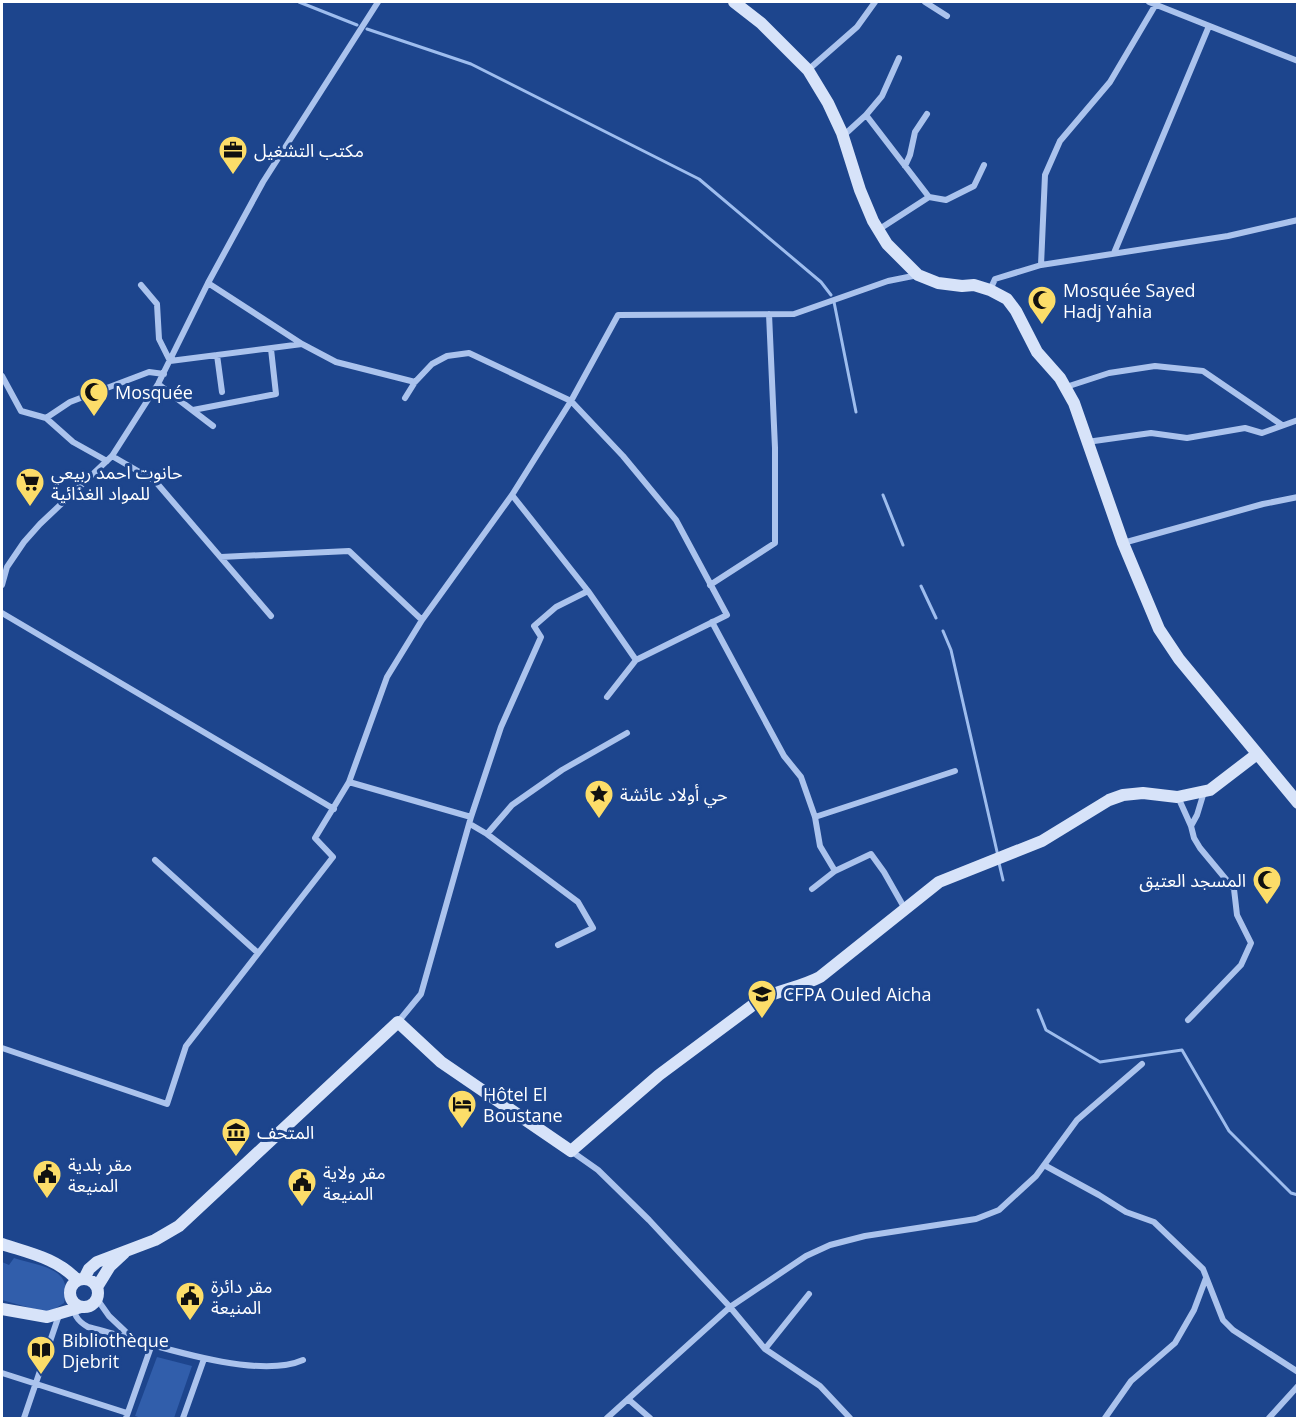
<svg xmlns="http://www.w3.org/2000/svg" width="1299" height="1420" viewBox="0 0 1299 1420" font-family="'Open Sans','Noto Sans Arabic',sans-serif">
<style>
.green{fill:#315eab}
.lines{fill:none;stroke-linecap:round;stroke-linejoin:round}
.stream{stroke:#9ebdee;stroke-width:3}
.street{stroke:#abc3ed;stroke-width:6}
.secondary{stroke:#d7e3f9;stroke-width:12}
.labels{text-anchor:middle;dominant-baseline:central;stroke-width:6;stroke-linejoin:round;paint-order:stroke}
.poi-label{font-size:18px;fill:#fff;stroke:#1d458d;text-anchor:start}
</style>
<rect width="100%" height="100%" fill="#1d458d"/>
<!-- green -->
<path class="green" d="M14,1258C41,1267 74,1267 64,1303L48,1313L2,1300V1262L9,1265Z
M157,1357L192,1366L174,1418H141L135,1416Z"/>
<g class="lines">
<!-- stream -->
<path class="stream" d="M299,2L357,25
M367,29L471,64L699,179L821,282L831,295
M834,302L856,412
M883,495L903,545
M921,586L936,618
M943,631L951,650L998,856
M999,863L1003,880
M1038,1010L1046,1030L1100,1062L1182,1050L1229,1131L1291,1193L1298,1195"/>
<!-- street -->
<path class="street" d="M925,2L947,16
M1149,2L1298,61
M808,70L857,27L875,2
M866,115L929,197L946,200L974,186L984,165
M843,136L866,115L882,96L899,58
M905,166L910,155L915,132L927,114
M878,230L929,197
M1114,253L1209,26
M1041,265L1045,175L1060,141L1110,82L1156,4
M208,283L302,344
M141,285L157,304L159,339L170,361L302,344L336,362L415,382
M990,290L995,279L1041,265L1228,236L1298,220
M217,355L222,392
M2,376L21,411L46,418L73,442L107,461
M158,384L213,426
M1066,387L1109,373L1155,366L1203,371L1282,425
M405,398L415,382L432,364L447,356L469,353L571,401L623,456L676,520L727,615L636,660L607,697
M193,410L276,394L271,349
M46,418L70,402L149,372L164,374
M1087,442L1151,433L1187,438L1245,428L1262,433L1298,420
M112,456L155,481L271,616
M512,495L588,591L636,660
M1123,543L1263,504L1298,497
M221,557L349,551L422,620
M2,585L7,567L24,542L40,524L112,456L158,384L208,283L263,182L378,2
M710,585L775,543V448L769,314
M2,613L334,809
M712,622L784,756L801,777L815,817L820,846L835,871
M349,782L471,817
M1178,797L1191,826L1194,838L1200,848L1234,889L1237,915L1251,943L1241,965L1188,1020
M815,817L955,771
M470,824L487,834L578,902L593,928L558,945
M1191,826L1197,815L1204,792
M487,834L512,805L562,770L627,733
M155,860L258,953
M812,889L835,871L871,854L884,872L905,909
M398,1022L421,994L471,817L501,727L541,637L534,626L556,607L588,591
M2,1048L167,1104L186,1046L333,857L315,838L349,782L387,677L422,620L512,495L571,401L618,315L794,314L888,281L918,275
M571,1151L598,1170L649,1220L730,1307L765,1349L820,1386L850,1418
M1044,1165L1099,1195L1126,1212L1154,1222L1203,1269L1223,1320L1233,1330L1298,1372
M97,1299L109,1316L129,1335
M73,1301C73,1314 77,1321 88,1327C141,1340 254,1382 303,1360
M765,1349L809,1294
M2,1373L127,1413
M628,1399L650,1418
M24,1418L59,1315
M126,1418L152,1344
M183,1418L204,1359
M607,1418L730,1307L806,1256L830,1245L865,1236L976,1219L999,1210L1036,1176L1077,1120L1142,1064
M1105,1418L1131,1381L1175,1343L1194,1310L1206,1278
M1269,1418L1298,1386"/>
<!-- secondary -->
<path class="secondary" d="M734,2L761,23L808,70L828,103L842,133L860,190L873,221L887,244L918,275L938,283L962,286L974,285L990,290L1007,299L1016,311L1037,352L1060,378L1074,403L1123,543L1159,629L1179,659L1298,803
M2,1244C29,1253 57,1258 77,1280
M70 1293a14 14 0 1 1 28 0a14 14 0 1 1-28 0Z
M84,1279L89,1269L97,1262L155,1240L179,1226L398,1022L441,1062L571,1151L659,1075L761,999C780,990 801,987 820,977L939,882L1042,841L1109,800L1123,795L1143,793L1177,797L1210,790L1257,754
M97,1287L110,1266L124,1253
M2,1309L47,1317L81,1307"/>
</g>
<!-- icons -->
<defs>
<g id="office-pin" transform="scale(1.5)"><path d="M0 17L-7.5 6A9.5 9.5 0 1 1 7.5 6Z" fill="#fcdd69" stroke="#1d458d"/><path d="M-6-3h4V-5.5h4V-3h4V5H-6ZM-1-4.5V-3h2v-1.5ZM-6 0V1H6V0Z" fill="#111"/></g>
<g id="mosque-pin" transform="scale(1.5)"><path d="M0 17L-7.5 6A9.5 9.5 0 1 1 7.5 6Z" fill="#fcdd69" stroke="#1d458d"/><path d="M3.5-4.9A6 6 0 1 0 3.5 4.9A5 5 0 1 1 3.5-4.9Z" fill="#111"/></g>
<g id="supermarket-pin" transform="scale(1.5)"><path d="M0 17L-7.5 6A9.5 9.5 0 1 1 7.5 6Z" fill="#fcdd69" stroke="#1d458d"/><path d="M-6-5.5h2.5l.6 2H6L4.5 2H-2.5L-4.4-4H-6ZM-1.5 3.2a1.3 1.3 0 1 0 .1 0ZM3 3.2a1.3 1.3 0 1 0 .1 0Z" fill="#111"/></g>
<g id="sight-pin" transform="scale(1.5)"><path d="M0 17L-7.5 6A9.5 9.5 0 1 1 7.5 6Z" fill="#fcdd69" stroke="#1d458d"/><path d="M0-6L1.8-2.2L6-1.7L2.9 1.2L3.7 5.4L0 3.3L-3.7 5.4L-2.9 1.2L-6-1.7L-1.8-2.2Z" fill="#111"/></g>
<g id="university-pin" transform="scale(1.5)"><path d="M0 17L-7.5 6A9.5 9.5 0 1 1 7.5 6Z" fill="#fcdd69" stroke="#1d458d"/><path d="M0-5L7-2L0 1L-7-2ZM-4 1L0 2.5L4 1V4Q0 6-4 4Z" fill="#111"/></g>
<g id="hotel-pin" transform="scale(1.5)"><path d="M0 17L-7.5 6A9.5 9.5 0 1 1 7.5 6Z" fill="#fcdd69" stroke="#1d458d"/><path d="M-6-4.5h1.5V1H6V5H4.5V3h-9V5H-6ZM-4 0a1.8 1.8 0 1 1 3.6 0ZM.5 0V-2.5h3Q6-2.5 6 0Z" fill="#111"/></g>
<g id="museum-pin" transform="scale(1.5)"><path d="M0 17L-7.5 6A9.5 9.5 0 1 1 7.5 6Z" fill="#fcdd69" stroke="#1d458d"/><path d="M0-6L6-3V-2H-6V-3ZM-5-1h2V3h-2ZM-1-1h2V3h-2ZM3-1h2V3H3ZM-6 4H6V6H-6Z" fill="#111"/></g>
<g id="civic-pin" transform="scale(1.5)"><path d="M0 17L-7.5 6A9.5 9.5 0 1 1 7.5 6Z" fill="#fcdd69" stroke="#1d458d"/><path d="M-.6-6.5H3V-4.5H.6V-3L4-1V1h2V6H-6V1h2V-1L-.6-3ZM-1.2 2.5V6h2.4V2.5Z" fill="#111"/></g>
<g id="library-pin" transform="scale(1.5)"><path d="M0 17L-7.5 6A9.5 9.5 0 1 1 7.5 6Z" fill="#fcdd69" stroke="#1d458d"/><path d="M-6-4Q-3-5.5-.7-3.5V5Q-3 3-6 4ZM6-4Q3-5.5 .7-3.5V5Q3 3 6 4Z" fill="#111"/></g>
</defs>
<g fill-rule="evenodd">
<use href="#office-pin" x="233" y="150"/>
<use href="#mosque-pin" x="1042" y="300"/>
<use href="#mosque-pin" x="94" y="392"/>
<use href="#supermarket-pin" x="30" y="482"/>
<use href="#sight-pin" x="599" y="794"/>
<use href="#mosque-pin" x="1267" y="880"/>
<use href="#university-pin" x="762" y="994"/>
<use href="#hotel-pin" x="462" y="1104"/>
<use href="#museum-pin" x="236" y="1132"/>
<use href="#civic-pin" x="47" y="1174"/>
<use href="#civic-pin" x="302" y="1182"/>
<use href="#civic-pin" x="190" y="1296"/>
<use href="#library-pin" x="41" y="1350"/>
</g>
<g class="labels">
<!-- poi labels -->
<g class="poi-label">
<text x="254" y="150">مكتب التشغيل</text>
<text x="1063" y="290">Mosquée Sayed<tspan x="1063" dy="21">Hadj Yahia</tspan></text>
<text x="115" y="392">Mosquée</text>
<text x="51" y="472">حانوت احمد ربيعي<tspan x="51" dy="21">للمواد الغذائية</tspan></text>
<text x="620" y="794">حي أولاد عائشة</text>
<text x="1246" y="880" text-anchor="end">المسجد العتيق</text>
<text x="783" y="994">CFPA Ouled Aicha</text>
<text x="483" y="1094">Hôtel El<tspan x="483" dy="21">Boustane</tspan></text>
<text x="257" y="1132">المتحف</text>
<text x="68" y="1164">مقر بلدية<tspan x="68" dy="21">المنيعة</tspan></text>
<text x="323" y="1172">مقر ولاية<tspan x="323" dy="21">المنيعة</tspan></text>
<text x="211" y="1286">مقر دائرة<tspan x="211" dy="21">المنيعة</tspan></text>
<text x="62" y="1340">Bibliothèque<tspan x="62" dy="21">Djebrit</tspan></text>
</g>
</g>
<!-- border -->
<rect width="1299" height="1420" fill="none" stroke="#ffffff" stroke-width="6"/>
</svg>
